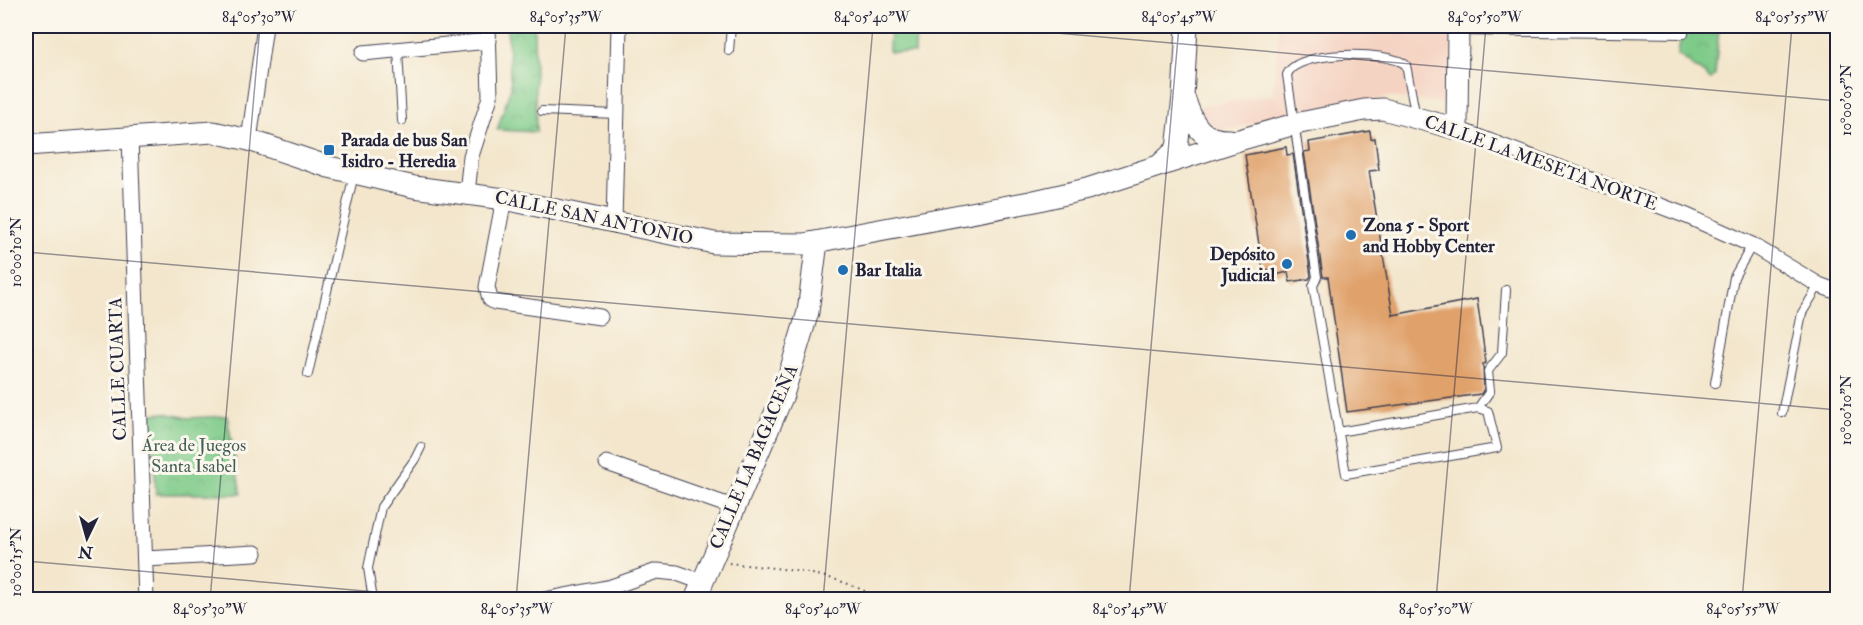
<svg xmlns="http://www.w3.org/2000/svg" width="1863" height="625" viewBox="0 0 1863 625" font-family="'IM FELL Double Pica',serif">
<style>
.built{fill:#f5d3c2}
.park{fill:url(#park-crowns);stroke:#507662;stroke-width:1.5}
.pitch{fill:#7ecb89;stroke:#507662;stroke-width:1.5}
.building{fill:#e0a16b}
.lines{fill:none;stroke-linecap:round;stroke-linejoin:round}
.lane-casing{stroke:#413f51;stroke-width:10}
.street-casing{stroke:#413f51;stroke-width:17}
.secondary-casing{stroke:#413f51;stroke-width:23}
.path{stroke:#413f51;stroke-width:2;stroke-dasharray:1.5 4.5;stroke-linecap:butt}
.lane{stroke:#fff;stroke-width:8}
.street{stroke:#fff;stroke-width:15}
.secondary{stroke:#fff;stroke-width:21}
.ticks{fill:none;stroke:#22223b;stroke-width:1.5;stroke-opacity:0.45}
.poi-dot{fill:#1f6fb2;stroke:#fbf7ec;stroke-width:2}
.labels{text-anchor:middle;dominant-baseline:central;stroke-width:6;stroke-linejoin:round;paint-order:stroke}
.poi-label{font-size:18px;font-weight:bold;fill:#22223b;stroke:#fbf7ec;text-anchor:start}
.street-label{font-size:18px;fill:#22223b;stroke:#fbf7ec}
.park-label{font-size:18px;fill:#425d56;stroke:#fbf7ec}
.neatline{fill:none;stroke:#22223b;stroke-width:2}
.ticks-label{font-size:15px;text-anchor:middle;fill:#22223b}
</style>
<defs>
<pattern id="park-crowns" width="20" height="18" patternUnits="userSpaceOnUse" patternTransform="scale(1.5)"><rect width="20" height="18" fill="#7ecb89"/><path d="M2 6a3 3 0 1 1 6 0M12 15a3 3 0 1 1 6 0" fill="none" stroke="#6dae77"/></pattern>
</defs>
<rect width="100%" height="100%" fill="#fbf7ec"/>
<filter id="ink" filterUnits="userSpaceOnUse"><feTurbulence type="fractalNoise" baseFrequency=".0167" numOctaves="2"/><feDisplacementMap in="SourceGraphic" scale="12" xChannelSelector="R" yChannelSelector="G"/><feConvolveMatrix kernelMatrix="1 2 1 2 8 2 1 2 1" color-interpolation-filters="sRGB"/></filter>
<filter id="wash" filterUnits="userSpaceOnUse"><feTurbulence type="fractalNoise" baseFrequency=".008" numOctaves="4" result="noise"/><feDisplacementMap in="SourceGraphic" scale="24" xChannelSelector="R" yChannelSelector="G"/><feGaussianBlur stdDeviation="1.35" result="paint"/><feColorMatrix in="noise" values="0 0 0 0 0 0 0 0 0 0 0 0 0 0 0 0 0 1.4 0 .05"/><feComposite in="paint" operator="in"/></filter>
<g filter="url(#wash)">
<rect width="100%" height="100%" fill="#f3e6cc"/>
<!-- built -->
<path class="built" d="M1279,26H1452V97L1445,103L1389,97L1211,132L1201,124L1200,106L1273,95Z"/>
<!-- park -->
<path class="park" d="M507,26H534L536,132L497,130L511,87Z
M1682,28H1719L1715,75L1711,79L1678,55Z
M165,413L188,418L227,416L241,494H156L151,414Z"/>
<!-- pitch -->
<path class="pitch" d="M890,26H916L915,53L889,52Z"/>
<g id="blocks">
<!-- building -->
<path class="building" d="M1370,131L1371,139L1375,138L1379,170L1369,171L1393,315L1477,299L1486,363L1483,364L1484,389L1481,394L1347,412L1328,277H1323L1304,152L1310,151L1309,142Z
M1286,147L1287,155L1293,154L1311,276L1309,279L1290,282L1288,272L1275,275L1274,269L1263,270L1245,155Z"/>
</g>
</g>
<g filter="url(#ink)">
<use href="#blocks" fill-opacity="0" stroke="#413f51" stroke-width="1.5"/>
<g class="lines">
<!-- lane casing -->
<g class="lane-casing">
<path id="lane" d="M1460,31L1684,34
M398,50L402,121
M729,51L731,26
M542,111L617,114
M1415,112L1406,65C1389,50 1295,50 1287,75L1317,277L1313,286L1346,474L1497,448L1488,411L1478,408
M308,374L354,174
M1715,383L1734,277L1752,245
M1782,413L1802,313L1819,285
M1338,432L1478,408L1490,391L1488,371L1502,353L1506,290
M373,600L368,568L381,507L415,459L421,447"/>
</g>
<!-- street casing -->
<g class="street-casing">
<path id="street" d="M363,53L489,41
M1457,129L1687,216L1752,245L1819,285L1838,292
M130,137L146,600
M249,140L265,26
M467,193L471,156L490,97L488,26
M504,199L487,287L490,299L495,302L600,317
M614,222L619,26
M607,463L733,507
M145,559L255,553
M544,600L611,587L657,571L677,573L702,582"/>
</g>
<!-- secondary casing -->
<g class="secondary-casing">
<path id="secondary" d="M1185,100C1193,125 1202,141 1230,140
M26,145L213,132L249,140L329,167L414,187L504,199L714,243L804,244L1030,202L1087,189L1239,140L1295,124L1364,110L1383,109L1457,129L1458,26
M1161,164L1177,149L1183,97L1187,26
M695,600L783,395L808,312L817,242"/>
</g>
<!-- path -->
<path class="path" d="M729,563C778,569 837,571 880,600"/>
<!-- lane -->
<use href="#lane" class="lane"/>
<!-- street -->
<use href="#street" class="street"/>
<!-- secondary -->
<use href="#secondary" class="secondary"/>
</g>
</g>
<!-- ticks -->
<path class="ticks" d="M975,26L1838,101M26,252L1838,410M26,561L467,600M210,600L260,26M516,600L566,26M823,600L873,26M1129,600L1179,26M1436,600L1486,26M1742,600L1792,26"/>
<!-- markers -->
<g class="poi-dot">
<rect x="323" y="144" width="12" height="12" rx="3"/>
<circle cx="1351" cy="235" r="6"/>
<circle cx="1287" cy="264" r="6"/>
<circle cx="843" cy="270" r="6"/>
</g>
<g class="labels">
<!-- poi labels -->
<g class="poi-label">
<text x="341" y="140">Parada de bus San<tspan x="341" dy="21">Isidro - Heredia</tspan></text>
<text x="1363" y="225">Zona 5 - Sport<tspan x="1363" dy="21">and Hobby Center</tspan></text>
<text x="1275" y="254" text-anchor="end">Depósito<tspan x="1275" dy="21">Judicial</tspan></text>
<text x="855" y="270">Bar Italia</text>
</g>
<!-- street labels -->
<g class="street-label">
<text transform="translate(1541 163) rotate(20)">CALLE LA MESETA NORTE</text>
<text transform="translate(594 218) rotate(12)">CALLE SAN ANTONIO</text>
<text transform="translate(118 369) rotate(-92)">CALLE CUARTA</text>
<text transform="translate(754 457) rotate(-67)">CALLE LA BAGACEÑA</text>
</g>
<!-- park labels -->
<g class="park-label">
<text x="194" y="445">Área de Juegos<tspan x="194" dy="21">Santa Isabel</tspan></text>
</g>
</g>
<!-- margin -->
<rect width="1863" height="625" fill="none" stroke="#fbf7ec" stroke-width="66"/>
<!-- north arrow -->
<g transform="translate(87 538) rotate(185)" stroke="#fbf7ec" stroke-width="4.5" paint-order="stroke">
<path d="M0-4.5L10 22L0 15L-10 22Z" fill="#22223b"/>
<text y="-9" font-size="16" font-weight="bold" text-anchor="middle" fill="#22223b">N</text>
</g>
<rect x="33" y="33" width="1797" height="559" class="neatline"/>
<g class="ticks-label">
<text x="259" y="22">84°05'30"W</text>
<text x="566" y="22">84°05'35"W</text>
<text x="872" y="22">84°05'40"W</text>
<text x="1179" y="22">84°05'45"W</text>
<text x="1485" y="22">84°05'50"W</text>
<text x="1792" y="22">84°05'55"W</text>
<text transform="translate(1846 100) rotate(-90)" y="5">10°00'05"N</text>
<text transform="translate(16 252) rotate(-90)" y="5">10°00'10"N</text>
<text transform="translate(1846 410) rotate(-90)" y="5">10°00'10"N</text>
<text transform="translate(16 562) rotate(-90)" y="5">10°00'15"N</text>
<text x="210" y="614">84°05'30"W</text>
<text x="517" y="614">84°05'35"W</text>
<text x="823" y="614">84°05'40"W</text>
<text x="1130" y="614">84°05'45"W</text>
<text x="1436" y="614">84°05'50"W</text>
<text x="1743" y="614">84°05'55"W</text>
</g>
</svg>
